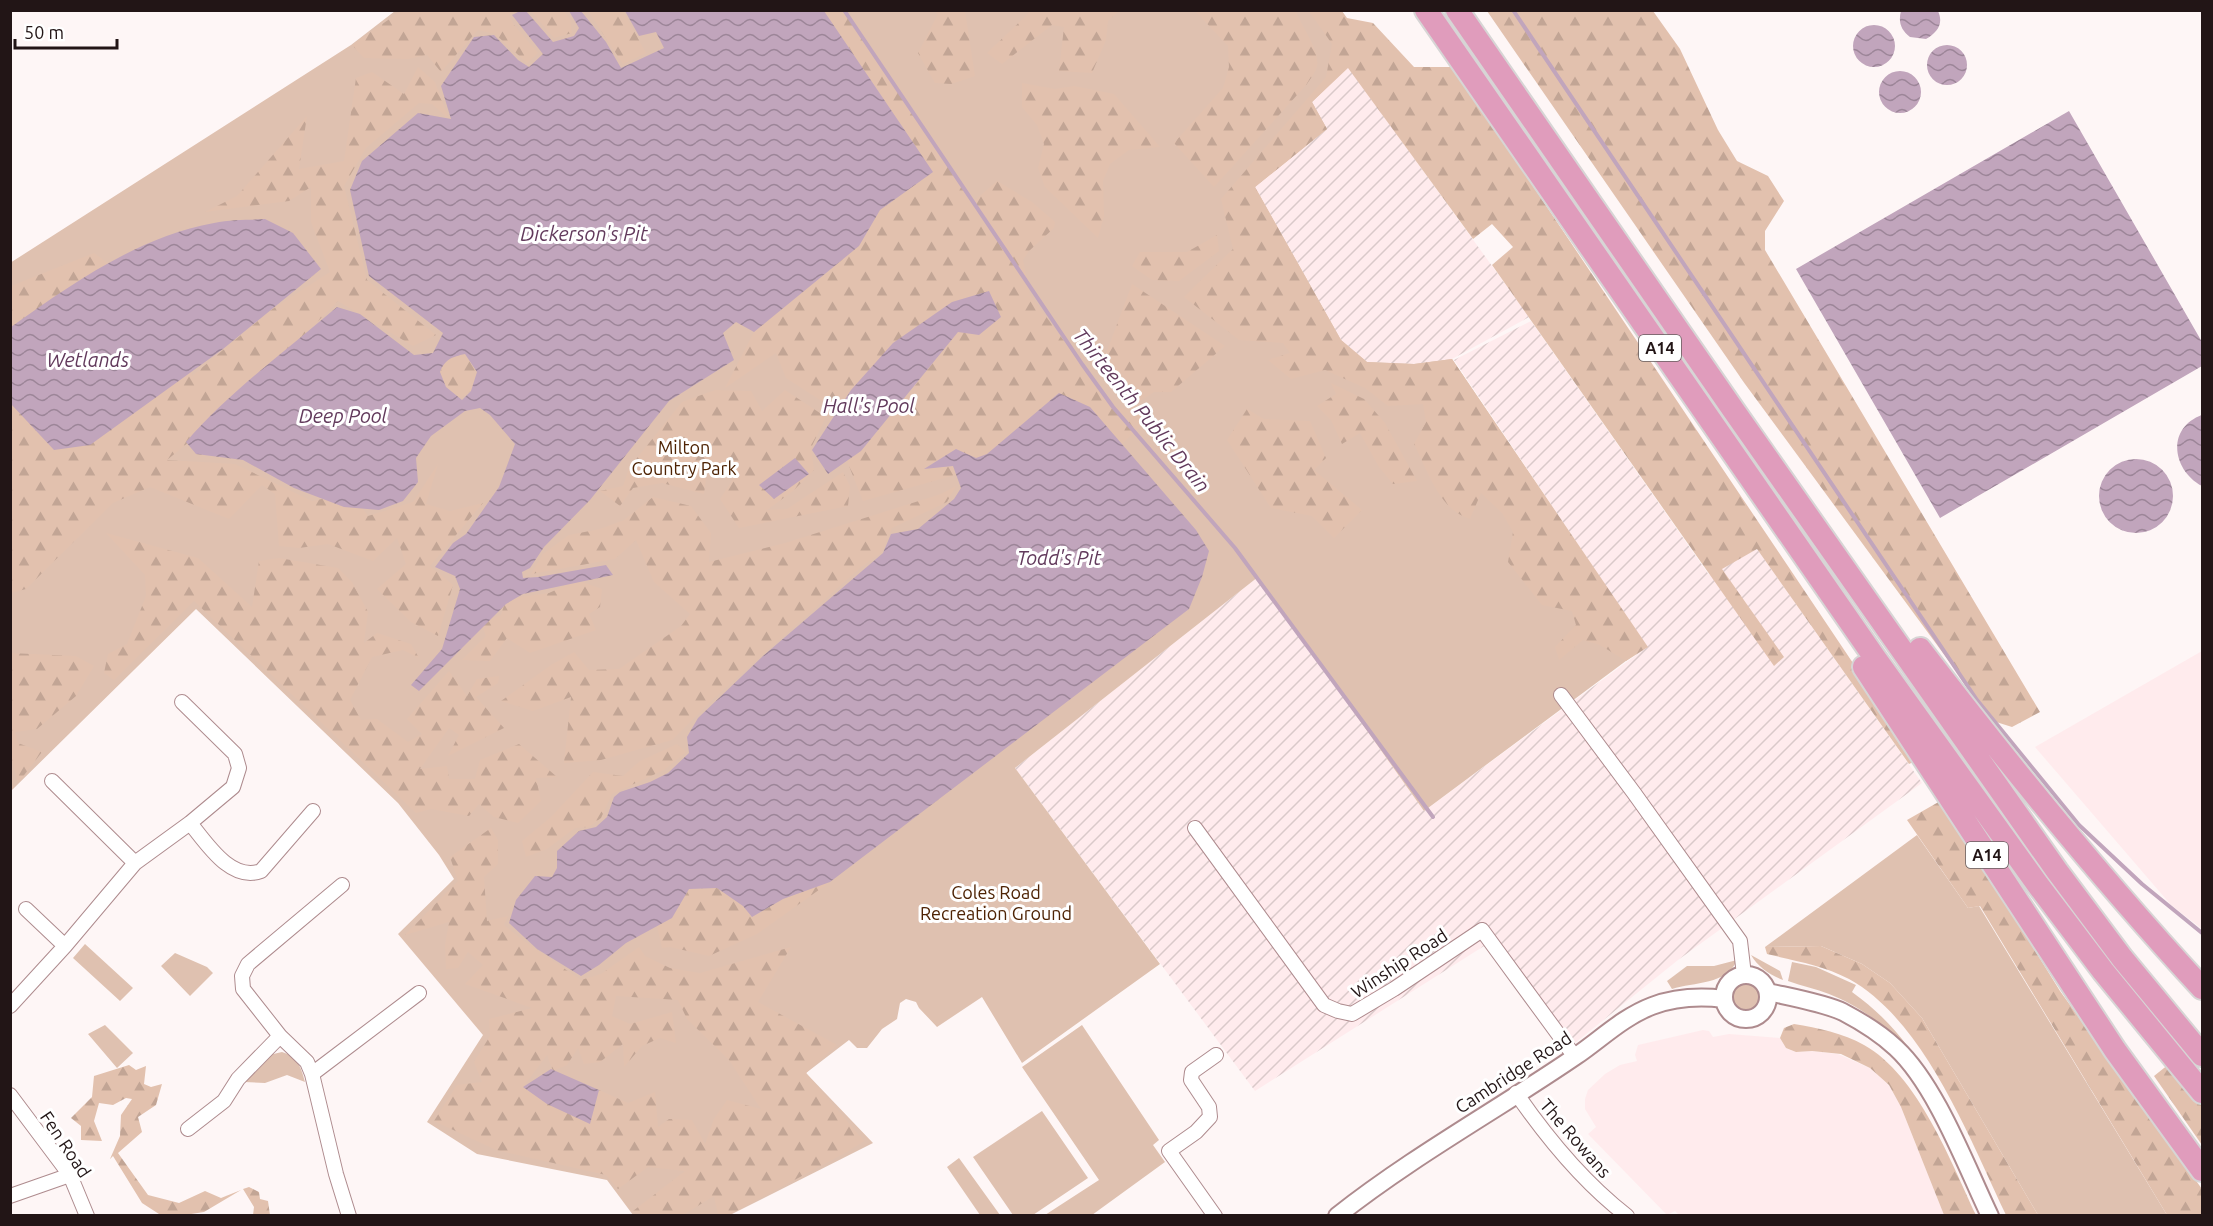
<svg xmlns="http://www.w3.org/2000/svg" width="2213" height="1226" viewBox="0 0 2213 1226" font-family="Ubuntu,sans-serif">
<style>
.built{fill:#ffebed}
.industrial{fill:url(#industrial-furrows)}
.green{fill:#dfc1b0}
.forest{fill:url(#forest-firs);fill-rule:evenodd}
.water{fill:url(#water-waves);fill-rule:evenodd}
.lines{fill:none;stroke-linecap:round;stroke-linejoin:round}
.stream{stroke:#c1a5bc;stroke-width:4}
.minor-casing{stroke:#ae8b8e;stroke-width:16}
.tertiary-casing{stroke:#ae8b8e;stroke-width:20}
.trunk-casing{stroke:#d7d5d5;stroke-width:26}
.minor{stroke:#fff;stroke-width:14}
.tertiary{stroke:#fff;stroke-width:16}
.trunk{stroke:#e09cbc;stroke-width:22}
.labels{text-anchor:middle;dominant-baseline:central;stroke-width:6;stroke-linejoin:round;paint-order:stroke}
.shield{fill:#fff;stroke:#645b5c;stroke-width:1.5}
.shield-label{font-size:16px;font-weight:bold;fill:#221516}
.park-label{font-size:18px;fill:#4e2304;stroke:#fff}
.street-label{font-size:18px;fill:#221516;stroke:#fff}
.water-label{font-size:20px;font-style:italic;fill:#623a5c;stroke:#fff}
</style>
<defs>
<pattern id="industrial-furrows" width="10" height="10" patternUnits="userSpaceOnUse" patternTransform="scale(1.5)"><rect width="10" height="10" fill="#ffebed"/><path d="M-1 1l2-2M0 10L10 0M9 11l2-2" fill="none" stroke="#dac9ca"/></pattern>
<pattern id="forest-firs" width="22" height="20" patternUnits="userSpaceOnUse" patternTransform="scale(1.5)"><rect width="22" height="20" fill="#e2c1ae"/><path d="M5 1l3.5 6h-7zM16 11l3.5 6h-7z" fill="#c2a595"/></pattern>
<pattern id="water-waves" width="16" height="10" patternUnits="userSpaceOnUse" patternTransform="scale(1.5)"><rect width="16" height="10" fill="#c1a5bc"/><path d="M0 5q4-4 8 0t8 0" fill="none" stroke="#9c8598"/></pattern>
</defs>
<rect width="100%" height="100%" fill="#fef6f6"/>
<!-- built -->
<path class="built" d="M2202,651V929L2171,905L2035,747Z
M1703,1030L1709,1031L1713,1037L1729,1034L1780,1038L1786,1048L1796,1052L1812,1051L1838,1054L1870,1068L1889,1085L1901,1107L1944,1215L1680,1216L1675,1211L1667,1215L1588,1134L1596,1127L1585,1109V1099L1588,1090L1605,1074L1620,1065L1637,1061L1635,1055L1638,1045Z"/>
<!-- industrial -->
<path class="industrial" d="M1348,67L1529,317L1452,359L1414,364L1367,362L1341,340L1255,187L1327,129L1312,102Z
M1531,321L1709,575L1757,549L1922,783L1678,960L1565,1051L1484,946L1255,1091L1015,768L1258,577L1424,811L1647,647L1454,360Z"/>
<!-- green -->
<path class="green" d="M395,11H1314L1348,67L1312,102L1327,129L1255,187L1341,340L1367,362L1414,364L1452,359L1646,646L1424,811L1258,577L1015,768L1160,964L1022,1063L982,997L937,1027L919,1008L916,1002L906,999L900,1003L897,1019L882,1029L867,1048H857L849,1040L806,1073L873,1143L730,1215H633L607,1180L477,1154L427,1122L483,1035L398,934L454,879L439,855L398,803L196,609L12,790L10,787V263L351,45Z
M1917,835L1968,908L1979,906L2167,1215H2038L1922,1018L1890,983L1862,964L1821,946L1765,947Z
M85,944L133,988L120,1001L73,958Z
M175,953L207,967L213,973L190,996L161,966Z
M1751,955L1780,971L1783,980C1770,975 1758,967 1751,955Z
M1737,960C1727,985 1694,982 1672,989L1667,981L1687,966H1714Z
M1792,962L1816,967L1856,985L1852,992C1874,1008 1892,1025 1908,1047C1884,1026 1860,1006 1829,994C1816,989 1802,986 1788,981Z
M1733 998a14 14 0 1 1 28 0a14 14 0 1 1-28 0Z
M105,1025L133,1053L117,1068L88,1034Z
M1082,1025L1159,1140L1153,1145L1165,1162L1092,1215H1045L1099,1180L1022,1067Z
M282,1052C298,1057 301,1067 305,1082L287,1075L265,1083L244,1082L269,1055Z
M1042,1111L1088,1178L1033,1215H1013L973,1157Z
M959,1158L1000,1215H980L947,1167Z"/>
<!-- forest -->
<path class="forest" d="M518,10L509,15L514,25L538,53L527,63L495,34L478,30L441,72L427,55L408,59L364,58L352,45L401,11Z
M531,11H564L570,19L572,33L554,38Z
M588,11H623L646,53L623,64Z
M824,11H843L973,202L997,181L1032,202L1055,222L1054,228L1029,251L1023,260L1030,295L1113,407L1139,412L1147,420L1122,444L1090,407L1059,393L987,454L976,459L956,449L924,468L953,466L955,475L863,501L847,461L861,451L922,377L989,291L851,390L837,411L786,378L776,353L725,388L754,332L859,246L880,210L933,172Z
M934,11H965L975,76L951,84L935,83L918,53L938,14Z
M1031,11V10L1119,11L1108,21L1106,40L1092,73L1059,71L1064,27L1052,25L1002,64L987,53Z
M1192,11H1296C1301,26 1320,50 1317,66C1316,72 1310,79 1307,84L1214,187L1174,143L1223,88L1229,67L1228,46L1195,11Z
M1309,11H1342L1347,18L1373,23L1414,67H1453L1918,760L1909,764L1757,549L1722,569L1784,657L1774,666L1492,265L1513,247L1492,224L1473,239L1348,68L1312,102L1327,129L1255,187L1341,340L1367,362L1414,364L1452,359L1648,647L1626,661L1600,645L1583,640L1559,660L1555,647L1576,625L1572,611L1542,605L1508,562L1513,532L1502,513L1481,493L1470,519C1439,510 1427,469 1414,444L1426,422L1423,404L1388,406L1365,388L1325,370L1291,379L1268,360L1290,353L1283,343L1239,340L1184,297L1233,249L1221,199L1326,77L1332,44Z
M1487,11H1653L1680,49L1718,130L1737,161L1768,176L1784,201L1765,231V250L2040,712L2012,727L1993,721L1745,384Z
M418,67L435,82L449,119L432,104L419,103L366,148L344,186L367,280L436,335L413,346L338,301L240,400L167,460L235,464L312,501L352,493L368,516L413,502L438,464L426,504L450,511L483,503L430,566L453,585L438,636L411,622L377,589L406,564L397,538L373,561L328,544L299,548L279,546L275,494L262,485L229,519L150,487L113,503L26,589L11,593V286L94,253L181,316L192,376L271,310L330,272L311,222V187L289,201L205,212L237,196L307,116L299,169L344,161L356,78L372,72L404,94Z
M1022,83L1055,89L1074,86L1114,94L1160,147L1129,150L1110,164L1103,181L1104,216L1098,238L1045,187L1038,168L1044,144L1037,125L1022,107Z
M1217,235L1219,251L1179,281L1152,280L1132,266L1140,252H1187Z
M1132,284L1225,346L1171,392H1154L1137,403L1101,367Z
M465,354L477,372L471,391L460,398L446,387L440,372C445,359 452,357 465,354Z
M1331,383L1364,399L1385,423L1417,481L1393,484L1379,467L1360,433L1342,444L1331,420L1317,406L1336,394Z
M715,390L751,391L762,411L785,390L826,417L811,448L814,470L793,491L767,510L787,509L843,472L850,486L848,506L739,528L720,499L739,470L708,464L704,494L662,483L633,488L620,506L600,491L623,486L629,468L682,402Z
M1247,409L1264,419L1310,421L1326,458L1314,470L1362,510L1334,538L1312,516L1271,508L1227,440Z
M956,486L947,502L892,528L882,552L861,567L712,700L672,740L601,760L564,763L571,697L533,711L501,701L551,665L574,652L589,670L619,669L681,626L690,614L654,582L636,540L615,559L531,574L543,554L569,535L600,529L624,520L653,497L691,506L711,533L709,562L785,543L941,494Z
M106,533L198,558L252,607L259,561L279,558L338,568L352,582L368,612L364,643L377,633L411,644L419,658L403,650L372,657L350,700L361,720L377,719L408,742L422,734L407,719L449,671L467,696L477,679L499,676L498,683L476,697L504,728L448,756L459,735L449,728L420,769L447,766L449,779H475L480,760L519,744L557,777L536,778L541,801L518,823L494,817L479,804L469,816L431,809L416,813L194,601L114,680L104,673L108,654L127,644L146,596L145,575Z
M577,580L602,589L600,607L589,614L596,630L530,653L507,638L490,661L462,660L486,636L481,622L501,615L506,599L549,593Z
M10,653L76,656L94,666L76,696L37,729L15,732L18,743L42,752L18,783L11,756Z
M677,744L686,752L664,770L612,794L601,818L589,827L575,828L547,849L526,857L522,841L551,817L593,772L623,776L640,761Z
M1942,800L2060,991L2202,1189V1215H2167L1980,906L1968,908L1907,820Z
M491,828L498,840V864L484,877L487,921L508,916L504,925L521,939L581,980L601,974L639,947L645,956L670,968L700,973L791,947L758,1002L837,1045L806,1073L864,1141L847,1152L727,1216L718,1215L714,1196L683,1215H645L633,1211L685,1171L648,1167L618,1189L606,1175L496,1150L434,1121L457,1085L482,1082L474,1062L490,1036L489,1019L532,1008L465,984L483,965L468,952L458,968L446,969L445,945L449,922L405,935L458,881L450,857ZM616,996L678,1000L687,1019L729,1060L761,1109L727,1100L714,1119L705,1144L692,1120L669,1119L658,1127L655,1092L628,1103L599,1090L590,1124L523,1087L547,1055L553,1071L567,1065L578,1048L584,1064L600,1062L623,1044L624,1067L642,1046L660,1038L676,1043L672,1012L630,1024L612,1016Z
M830,882L757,934L709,956L670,947L662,948L657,926L672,918L689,889L717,888L743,906L752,917L783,899Z
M1821,946L1862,964L1890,983L1922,1018L2038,1215H2006C1970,1140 1925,1021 1849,979C1823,965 1795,961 1767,954L1765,947Z
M1794,1024C1818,1028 1843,1033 1864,1045C1918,1075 1951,1162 1976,1215H1944L1901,1107L1889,1085L1870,1068L1841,1054L1812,1051L1796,1052L1786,1048L1780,1038L1784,1028Z
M2169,1064L2202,1103V1145L2154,1076Z
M129,1065L136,1070L146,1066L144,1084L151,1087L162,1084L156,1105L138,1117L142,1132L118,1153L148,1195L179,1203L205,1191L221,1198L241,1190L204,1212L185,1215L159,1214L142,1203L113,1156L110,1159L120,1136L121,1115L132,1099L126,1098L113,1105L99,1103L94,1121L102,1141L81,1140V1126L71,1118L92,1097L94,1076Z
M249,1187L259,1192L260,1199L268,1201L270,1215H253L254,1207L243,1189Z"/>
<!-- water -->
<path class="water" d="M520,11H526L553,42L574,36L579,28L569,11H581L606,42L621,68L664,48L656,32L639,36L625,11H824L933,172L880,210L859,246L754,332L736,322L723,333L734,360L669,401L590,500L544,547L530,568L522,572L523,578L538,577L606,565L613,575L523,594L506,604L419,691L411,685L442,649L460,589L455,576L435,567L453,543L466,534L499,487L515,444L490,415L480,408L465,411L431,436L416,458L418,482L403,501L379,510L344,507L294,488L243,460L196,454L186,442C229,392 287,350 337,307L360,314L414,355L433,353L443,333L369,276L350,190L362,161L418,113L451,119L441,86L474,37L494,35L518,60L529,67L543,54L512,15ZM465,354L477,372L471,391L462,400L446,387L440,372C445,359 452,357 465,354Z
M1901,11H1938C1944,24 1937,33 1926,39L1910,37C1901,30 1898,22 1901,11Z
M1853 46a21 21 0 1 1 42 0a21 21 0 1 1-42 0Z
M1927 65a20 20 0 1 1 40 0a20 20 0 1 1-40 0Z
M1879 92a21 21 0 1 1 42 0a21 21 0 1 1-42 0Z
M2069,111L2202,342V366L1940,518L1796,269Z
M265,219L293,233L321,269L223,349L90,445L54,450L11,404V327C73,283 138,237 214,223C231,219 248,220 265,219Z
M989,291L1001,317L979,335L958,332L861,451L828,474L812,450L851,390L893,343L952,302Z
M1059,393L1090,407L1196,530L1209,551L1202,577L1189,609L830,882L783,899L752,917L743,906L717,888L689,889L672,918L626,943L599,965L581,976L537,949L509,923L516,900L535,876L552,877L557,868V851L579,831L596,827L607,817L614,797L620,792L650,782L668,773L689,753L687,737L698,718L763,656L883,553L891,534L918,529L954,499L961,488L953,466L924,469L956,449L976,458L987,454Z
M2202,415V486C2172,470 2166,428 2202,415Z
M795,458L809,474L774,499L759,485Z
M2099 496a37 37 0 1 1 74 0a37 37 0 1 1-74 0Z
M551,1069L599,1090L590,1124L547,1104L523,1087Z"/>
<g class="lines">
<!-- stream -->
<path class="stream" d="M844,10L1082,364L1113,407L1235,548L1433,817
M1513,10L1977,700L2079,825L2142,884L2202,933"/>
<!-- minor casing -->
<g class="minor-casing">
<path id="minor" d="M1561,695L1634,793L1740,941L1744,975
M182,702L235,754L239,768L233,787L190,823C207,844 231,882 261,871L313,811
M52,781L135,863
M1195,828L1324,1005L1338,1011L1352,1014L1394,989L1482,930L1575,1057
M342,885L248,964L242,976L243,989L280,1036L307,1062L312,1074L336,1174L349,1216
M26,909L65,946
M10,1006L65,946L135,863L190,823
M312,1074L419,993
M1516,1093C1547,1138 1583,1182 1627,1216
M10,1095L70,1175L87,1216
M188,1129L224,1101L238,1079L280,1036
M10,1196L70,1175
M1215,1216L1169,1151L1196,1132L1210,1117L1209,1107L1191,1080L1192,1072L1216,1055"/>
</g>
<!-- tertiary casing -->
<g class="tertiary-casing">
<path id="tertiary" d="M1724 997a22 22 0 1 1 44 0a22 22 0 1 1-44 0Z
M1768,992C1790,997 1824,1003 1843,1012C1862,1022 1881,1034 1896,1048C1936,1085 1966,1166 1990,1216
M1337,1216C1413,1156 1497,1110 1576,1056C1601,1039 1623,1017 1652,1006C1676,997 1699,996 1724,999"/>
</g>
<!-- trunk casing -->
<g class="trunk-casing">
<path id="trunk" d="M1426,10L1875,658L2038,885L2103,971L2202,1092
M1457,10L1734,411L2057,871L2122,958L2202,1055
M1920,649C2010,766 2102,880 2202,988
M1864,667L2115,1050L2202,1170"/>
</g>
<!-- minor -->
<use href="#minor" class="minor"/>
<!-- tertiary -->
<use href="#tertiary" class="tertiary"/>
<!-- trunk -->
<use href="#trunk" class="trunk"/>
</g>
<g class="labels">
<!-- shield labels -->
<g class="shield">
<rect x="1639" y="335" width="42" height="26" rx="4.5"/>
<rect x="1966" y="842" width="42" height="26" rx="4.5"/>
</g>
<g class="shield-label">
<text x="1660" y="348">A14</text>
<text x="1987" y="855">A14</text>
</g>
<!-- park labels -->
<g class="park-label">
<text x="684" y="447">Milton<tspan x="684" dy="21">Country Park</tspan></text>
<text x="996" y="892">Coles Road<tspan x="996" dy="21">Recreation Ground</tspan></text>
</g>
<!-- street labels -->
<g class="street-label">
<text transform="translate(1399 963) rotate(-33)">Winship Road</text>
<text transform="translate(1513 1072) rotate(-33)">Cambridge Road</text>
<text transform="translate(1576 1138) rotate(49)">The Rowans</text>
<text transform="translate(66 1144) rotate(56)">Fen Road</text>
</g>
<!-- water labels -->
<g class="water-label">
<text x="584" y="233">Dickerson's Pit</text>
<text x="88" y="359">Wetlands</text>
<text x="869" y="405">Hall's Pool</text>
<text transform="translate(1142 410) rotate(51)">Thirteenth Public Drain</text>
<text x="343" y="415">Deep Pool</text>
<text x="1059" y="557">Todd's Pit</text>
</g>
</g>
<!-- border -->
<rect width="2213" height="1226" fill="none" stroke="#221516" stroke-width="24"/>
<!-- scale -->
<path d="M15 39v9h102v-9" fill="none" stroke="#221516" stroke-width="3"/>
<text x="24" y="39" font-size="18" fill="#221516" stroke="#ffffff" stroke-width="4.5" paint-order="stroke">50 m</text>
</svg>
